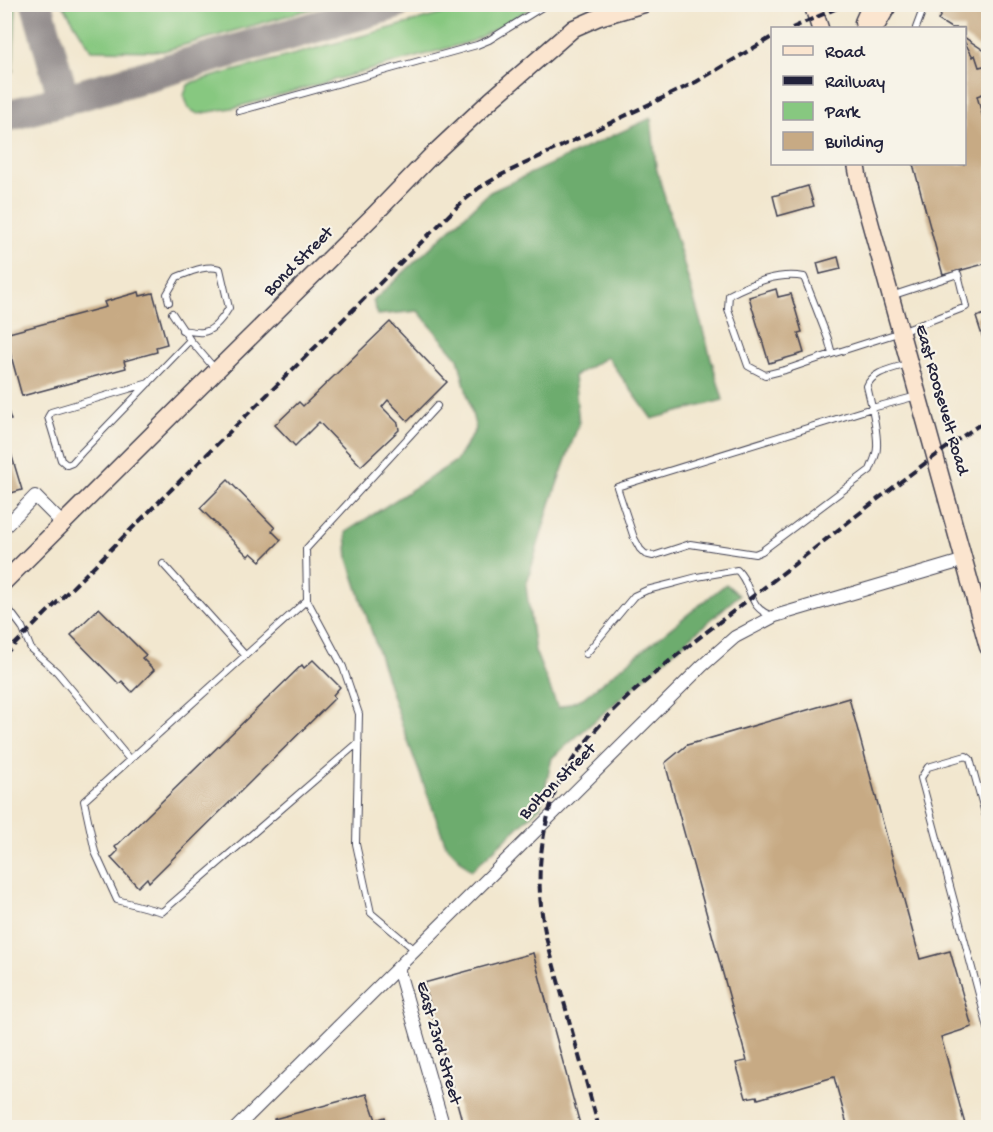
<svg xmlns="http://www.w3.org/2000/svg" width="993" height="1132" viewBox="0 0 993 1132" font-family="'Gochi Hand',sans-serif">
<style>
.green{fill:#87c880;stroke:#54755e;stroke-width:1.5}
.forest{fill:#6dac6e;stroke:#486754;stroke-width:1.5}
.lines{fill:none;stroke-linecap:round;stroke-linejoin:round}
.taxiway{stroke:#8a8485;stroke-width:32}
.building{fill:#c7aa84}
.lane-casing{stroke:#414051;stroke-width:8}
.street-casing{stroke:#414051;stroke-width:14}
.secondary-casing{stroke:#414051;stroke-width:19}
.lane{stroke:#fff;stroke-width:6}
.street{stroke:#fff;stroke-width:12}
.secondary{stroke:#fbe5cf;stroke-width:16}
.rail{stroke:#22223b;stroke-width:4;stroke-dasharray:9 4.5;stroke-linecap:butt}
.labels{text-anchor:middle;dominant-baseline:central;stroke-width:4.5;stroke-linejoin:round;paint-order:stroke}
.street-label{font-size:18px;fill:#22223b;stroke:#f7f3e8}
</style>
<rect width="100%" height="100%" fill="#f7f3e8"/>
<filter id="ink" filterUnits="userSpaceOnUse"><feTurbulence type="fractalNoise" baseFrequency=".0167" numOctaves="2"/><feDisplacementMap in="SourceGraphic" scale="12" xChannelSelector="R" yChannelSelector="G"/><feConvolveMatrix kernelMatrix="1 2 1 2 8 2 1 2 1" color-interpolation-filters="sRGB"/></filter>
<filter id="wash" filterUnits="userSpaceOnUse"><feTurbulence type="fractalNoise" baseFrequency=".008" numOctaves="4" result="noise"/><feDisplacementMap in="SourceGraphic" scale="24" xChannelSelector="R" yChannelSelector="G"/><feGaussianBlur stdDeviation="1.35" result="paint"/><feColorMatrix in="noise" values="0 0 0 0 0 0 0 0 0 0 0 0 0 0 0 0 0 1.4 0 .05"/><feComposite in="paint" operator="in"/></filter>
<g filter="url(#wash)">
<rect width="100%" height="100%" fill="#f2e7cf"/>
<!-- green -->
<path class="green" d="M5,4L16,5L13,71L5,76Z
M63,5H325L163,51L91,50Z
M475,5H536L510,21L473,41L237,107L198,114L189,109L184,95L188,85L193,82Z"/>
<!-- forest -->
<path class="forest" d="M651,118L656,167L723,400L652,419L607,357L574,376L579,423L550,504L526,586L535,651L558,708L583,698L726,584L739,595L552,758L541,806L471,871L446,845L402,725L348,559L346,532L456,461L476,429L458,358L418,311L378,315L373,301L490,192Z"/>
<g class="lines">
<!-- taxiway -->
<path class="taxiway" d="M37,4L64,100
M4,117L395,4"/>
</g>
<g id="blocks">
<!-- building -->
<path class="building" d="M947,4H975L988,13V53L964,37V28H951L938,20Z
M964,41L973,57L975,55L979,67L988,65V92L977,96L988,136V169L987,170L988,175V263L943,275L913,164H964Z
M808,186L814,206L778,216L773,196Z
M838,257L841,269L820,274L817,263Z
M776,289L778,297L791,294L802,332L798,333L804,353L769,363L749,297Z
M139,292L140,296L153,293L167,344L156,347L157,352L124,361L126,368L22,396L5,334L106,307L104,302Z
M988,313V354L976,317Z
M390,322L447,382L408,421L388,400L382,407L398,423L399,430L361,466L319,422L295,446L275,425L299,402L303,406Z
M4,399L11,420L4,422Z
M4,430L22,490L4,495Z
M228,480L275,528L272,531L281,540L260,561L251,553L248,556L200,508Z
M99,608L146,655L142,658L154,670L132,692L122,681L119,684L71,635Z
M313,660L340,687L333,695L335,698L149,882L147,878L138,887L111,858L118,851L115,847L302,665L304,668Z
M849,698L920,959L950,951L972,1027L941,1037L966,1128H848L834,1077L758,1099L757,1096L746,1098L736,1063L747,1061L665,763L687,745Z
M533,953L581,1128H464L424,983Z
M367,1094L376,1120L385,1117L388,1128H276L274,1119Z"/>
</g>
</g>
<g filter="url(#ink)">
<use href="#blocks" fill-opacity="0" stroke="#414051" stroke-width="1.5"/>
<g class="lines">
<!-- lane casing -->
<g class="lane-casing">
<path id="lane" d="M916,28L925,4
M239,111L477,45L489,40L547,4
M169,302L167,294L177,277C190,272 207,264 220,269L229,308C224,316 214,331 203,332C197,333 189,331 182,330
M172,313L190,340
M832,354L785,370L765,375L748,366L728,309L729,295C752,283 778,272 804,277L828,339L832,354L901,332L966,307L958,274L891,296
M907,364C893,369 873,371 867,386C871,403 878,430 877,447C877,455 873,462 870,470L762,551L755,554L690,544L653,556L645,554L640,549L634,538L617,487L872,408L917,396
M149,383L51,412L48,417L61,460L67,465L72,463L82,452L190,340L216,370
M163,564L245,655
M307,600L306,549L437,406
M4,603L22,627L31,649L57,672L130,760
M586,654L634,596L647,590L671,584L697,577L737,570C753,585 747,610 774,616
M359,742L162,912L117,900L95,852L84,801L307,600L343,667L359,714L356,844L371,913L415,950
M988,824L970,759L966,756L928,767L921,778L988,1028"/>
</g>
<!-- street casing -->
<g class="street-casing">
<path id="street" d="M4,528L35,496L63,524
M398,968L444,1128
M236,1128L702,666L735,637L775,616L965,560"/>
</g>
<!-- secondary casing -->
<g class="secondary-casing">
<path id="secondary" d="M812,4L820,28
M864,28L863,22L871,4
M875,28L889,4
M856,164L860,186L988,647
M4,582L217,370L373,216L430,157L491,100L574,28L599,17L644,4"/>
</g>
<!-- lane -->
<use href="#lane" class="lane"/>
<!-- street -->
<use href="#street" class="street"/>
<!-- secondary -->
<use href="#secondary" class="secondary"/>
<!-- rail -->
<path class="rail" d="M792,28L846,4
M4,655L461,203L479,188L499,176L696,82L772,37
M599,1128L547,941C538,900 537,870 545,829C548,816 551,801 556,789C586,728 639,685 691,644C723,619 756,594 788,569C854,518 919,465 988,419"/>
</g>
</g>
<g class="labels">
<!-- street labels -->
<g class="street-label">
<text transform="translate(299 262) rotate(-45)">Bond Street</text>
<text transform="translate(941 400) rotate(74)">East Roosevelt Road</text>
<text transform="translate(558 782) rotate(-45)">Bolton Street</text>
<text transform="translate(438 1043) rotate(74)">East 23rd Street</text>
</g>
</g>
<!-- margin -->
<rect width="993" height="1132" fill="none" stroke="#f7f3e8" stroke-width="24"/>
<!-- legend -->
<rect x="771" y="27" width="195" height="138" fill="#f7f3e8" stroke="#a29fa3" stroke-width="1.5"/>
<rect x="783" y="46" width="30" height="9" fill="#fbe5cf" stroke="#a29fa3" stroke-width="1.5"/>
<text x="825" y="57" font-size="18" fill="#22223b">Road</text>
<rect x="783" y="76" width="30" height="9" fill="#22223b" stroke="#a29fa3" stroke-width="1.5"/>
<text x="825" y="87" font-size="18" fill="#22223b">Railway</text>
<rect x="783" y="102" width="30" height="18" fill="#87c880" stroke="#a29fa3" stroke-width="1.5"/>
<text x="825" y="117" font-size="18" fill="#22223b">Park</text>
<rect x="783" y="132" width="30" height="18" fill="#c7aa84" stroke="#a29fa3" stroke-width="1.5"/>
<text x="825" y="147" font-size="18" fill="#22223b">Building</text>
</svg>
